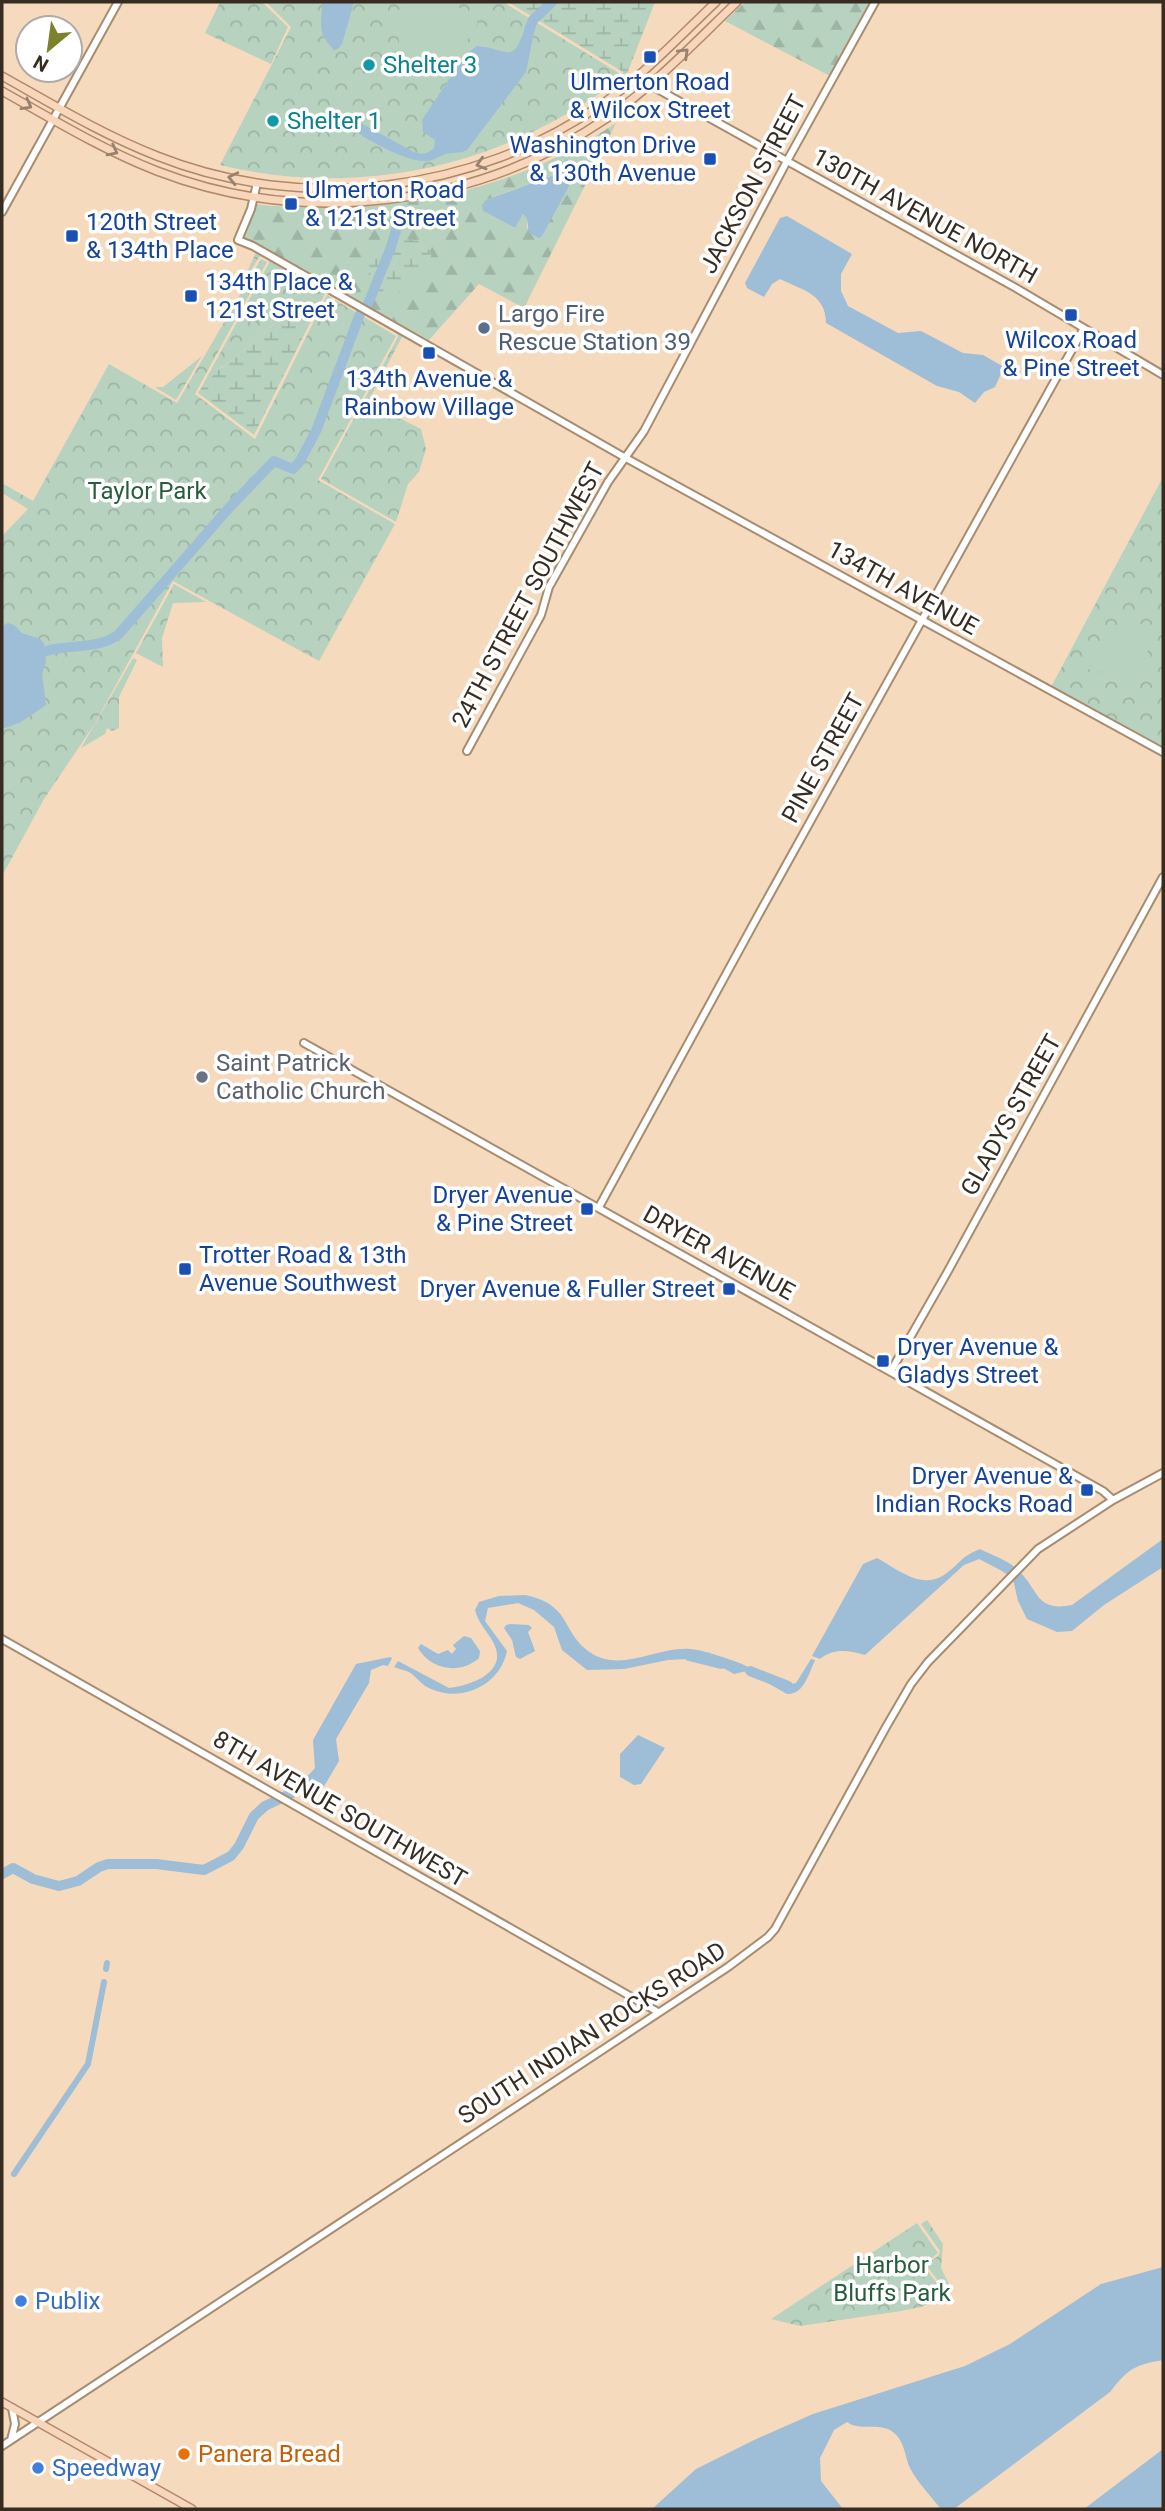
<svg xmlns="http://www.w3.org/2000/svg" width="1165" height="2511" viewBox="0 0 1165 2511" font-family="Roboto,sans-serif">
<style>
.forest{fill:url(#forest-firs);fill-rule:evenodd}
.wetland{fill:url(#wetland-marsh)}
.park{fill:url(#park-crowns)}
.pitch{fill:#b7d2bf}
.water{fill:#9ebdd7}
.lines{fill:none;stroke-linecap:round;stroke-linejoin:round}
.canal{stroke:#9ebdd7;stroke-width:6}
.river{stroke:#9ebdd7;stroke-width:10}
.secondary-casing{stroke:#a68c71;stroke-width:10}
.primary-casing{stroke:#b18968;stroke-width:10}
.secondary{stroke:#fff;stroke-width:6}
.primary{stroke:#f8d6bc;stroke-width:7}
.oneway{stroke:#98816e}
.transit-dot{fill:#1a4fb4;stroke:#fff;stroke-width:2.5}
.culture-dot{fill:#0f9aa8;stroke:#fff;stroke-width:2.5}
.service-dot{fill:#5c6f8a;stroke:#fff;stroke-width:2.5}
.worship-dot{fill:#6b7280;stroke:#fff;stroke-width:2.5}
.shop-dot{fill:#3f7fe0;stroke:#fff;stroke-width:2.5}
.food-dot{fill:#e8710a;stroke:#fff;stroke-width:2.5}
.labels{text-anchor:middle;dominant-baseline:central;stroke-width:7;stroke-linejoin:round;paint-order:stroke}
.culture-label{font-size:24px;fill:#0d838f;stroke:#fff;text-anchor:start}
.transit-label{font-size:24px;fill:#164399;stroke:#fff;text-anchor:start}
.street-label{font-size:24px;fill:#372c21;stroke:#fff}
.service-label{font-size:24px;fill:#4e5e75;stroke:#fff;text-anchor:start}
.park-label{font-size:24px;fill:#275d3c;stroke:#fff}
.worship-label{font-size:24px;fill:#5b616d;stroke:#fff;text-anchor:start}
.shop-label{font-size:24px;fill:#366cbe;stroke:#fff;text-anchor:start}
.food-label{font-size:24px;fill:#c56008;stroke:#fff;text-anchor:start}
</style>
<defs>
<pattern id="forest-firs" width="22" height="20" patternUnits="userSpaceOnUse" patternTransform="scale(1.75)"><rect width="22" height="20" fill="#b7d2bf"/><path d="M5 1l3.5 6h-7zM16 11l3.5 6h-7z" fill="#9eb4a4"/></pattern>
<pattern id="wetland-marsh" width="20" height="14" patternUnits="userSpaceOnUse" patternTransform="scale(1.75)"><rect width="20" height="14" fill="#b7d2bf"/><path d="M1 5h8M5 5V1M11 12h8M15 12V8" fill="none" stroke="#9eb4a4"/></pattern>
<pattern id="park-crowns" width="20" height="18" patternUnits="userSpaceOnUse" patternTransform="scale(1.75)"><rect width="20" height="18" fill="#b7d2bf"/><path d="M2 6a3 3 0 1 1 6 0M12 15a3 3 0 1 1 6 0" fill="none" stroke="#9eb4a4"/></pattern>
</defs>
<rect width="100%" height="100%" fill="#f6dabd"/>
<!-- forest -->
<path class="forest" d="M745,2H872L830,76L725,21Z
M616,123L524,308L479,284L429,340L242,238L255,204C272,207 291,206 308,207C417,211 525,184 616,123ZM571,168L574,174L527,229V219L523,214L515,228L483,211L486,200Z"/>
<!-- wetland -->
<path class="wetland" d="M508,2H655L625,79L623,78V72Z
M401,239L422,241L432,254L426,269L395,295L375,290L366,260L381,247Z
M301,291L320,303L254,435L198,393C205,381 217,369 229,363L272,326L286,305Z"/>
<!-- park -->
<path class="park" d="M220,2H262L288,27L271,64L205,33Z
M266,2H503L622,75C604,92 583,105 561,117C457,176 336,193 220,165L291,27Z
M256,252L403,335L368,402L421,429L426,449L419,472L408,484L396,522L321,479L398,337L397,333L329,293L325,294L320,303L301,291L286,305L272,326L229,363L221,367L201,388L269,263L268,259L263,256L259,257L239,291Z
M261,259L267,262L195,394L255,439L327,295L396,336L318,480L395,524L319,661L173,581L94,725L44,799L2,876V536L28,509L2,493V483L33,501L109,364L177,403Z
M202,356L176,400L155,387H163Z
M1163,477V749L1051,687Z
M174,584L206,602L173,603L162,638L163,667L136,653Z
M133,658L137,660L119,697V728L112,731L107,728L105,734L81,748Z
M927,2220L943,2244L941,2268L951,2288L946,2291L926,2265L939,2255L940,2251L921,2224Z
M917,2223L938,2253L923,2265L946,2295L921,2307L901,2311L800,2326L771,2319Z"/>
<!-- pitch -->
<path class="pitch" d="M411,2C436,0 461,1 478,23L442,82C428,86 413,76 404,66L394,16L402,6Z
M1131,623L1153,625L1141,681L1087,669C1091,644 1107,630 1131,623Z"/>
<!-- water -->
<path class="water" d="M322,2H354L342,44L338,49L334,50C316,31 322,24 322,2Z
M533,20L535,27L526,72L467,150C460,154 454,152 446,154C439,156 434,161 426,161C405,162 352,134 340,117L343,113L346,115L412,151C422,155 426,155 434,148L435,140L423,132L422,120L466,54L477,46C510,49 513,67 526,24Z
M567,168H570L575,175L542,236L539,238L529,233L527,219L523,214L515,228L483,211L482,205L486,200L551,176Z
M787,216L852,254L841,274V291L848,306L898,333L921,331L963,353L983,355L1004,367L995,387L984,392L975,403L959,392L937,386L826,323C826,294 802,290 780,279L772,284L764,297L747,288L745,283L780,218Z
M8,623L14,625L22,633L40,639L44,643L46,661L42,674L46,705L21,722L2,729V626Z
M1163,1539V1567L1104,1605L1072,1631L1057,1632L1027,1619L1018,1601L1013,1579L1002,1571L979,1559L964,1565L865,1655C849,1650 833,1648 820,1659L812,1656L863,1564L877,1558C897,1569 921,1590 944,1575C960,1564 960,1557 980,1549C994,1556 1010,1561 1020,1572C1039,1591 1036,1612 1072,1605Z
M525,1595C573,1605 560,1632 591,1653C622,1673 658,1646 690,1649C704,1650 729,1659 742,1664C760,1672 775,1689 796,1683L811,1659L815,1660C809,1673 804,1695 787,1694L747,1671L734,1674L705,1658L668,1660L624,1669L587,1670L562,1650L554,1627L534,1610L518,1603L488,1608L485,1621L507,1651C500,1685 462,1703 431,1689C422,1686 417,1677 409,1672C405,1670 398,1669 394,1667L398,1661L449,1688C467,1686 504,1675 496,1649C493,1637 479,1626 475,1610L479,1602L499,1596Z
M510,1624L529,1625L532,1628L528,1632L535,1651L520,1659L516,1657L512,1640L504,1628L506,1625Z
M464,1636L471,1638L480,1651L479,1658C460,1675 431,1670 418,1648L421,1644L438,1654L448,1650L452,1654L456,1649L453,1645Z
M390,1657L392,1658L388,1666L383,1665L371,1670L369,1683L336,1739L339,1761L320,1793L302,1783L315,1768L313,1740L356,1664Z
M638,1735L665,1748L641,1784L634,1785L620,1777V1754Z
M1163,2267V2360C1134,2365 1128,2369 1110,2392L954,2509L940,2508C931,2496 917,2482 910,2468C904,2454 905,2439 890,2430C876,2423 859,2431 847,2422L834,2430L820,2458L821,2481L843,2509H652L696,2469L754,2440L813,2414L965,2366L1010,2344L1101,2284Z
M1163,2449V2509H1084Z"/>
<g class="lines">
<!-- canal -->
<path class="canal" d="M106,1969L107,1963
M14,2174L88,2064L104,1982"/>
<!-- river -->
<path class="river" d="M529,31L533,20L552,2
M368,304L391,247L402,210
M32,657C58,641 92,653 118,635L228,509L274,461L293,469L300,461L316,431L360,314
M689,1656L721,1664
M750,1671L788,1686
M2,1874L13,1868L33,1879L59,1886L78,1881L99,1867L108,1864H156L204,1870L231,1856L239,1846L254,1816L265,1806L294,1792L314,1777"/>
<!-- secondary casing -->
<g class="secondary-casing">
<path id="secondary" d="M640,74L650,85L1016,288L1163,375
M257,183L251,209L238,240L253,246L624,457L1163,752
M2,212L118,2
M467,751L541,615L549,587L608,482L644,431L787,161L875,2
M304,1043L1103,1491L1113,1500
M599,1207L760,912L1084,328
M891,1371L948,1271L1163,877
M2,1639L658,2012
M11,2440L15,2424L12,2408
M2,2446L728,1967L768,1937L775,1929L886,1727L911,1684L928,1662L1038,1549L1113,1500L1163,1473"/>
</g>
<!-- primary casing -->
<g class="primary-casing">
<path id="primary" d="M2,76C52,104 103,135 157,156C303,214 474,193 602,104C644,75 680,36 716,2
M2,91C52,119 103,150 157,171C305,228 476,207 607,118C655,85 695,42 737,2
M2,2402L192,2509"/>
</g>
<!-- secondary -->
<use href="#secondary" class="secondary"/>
<!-- primary -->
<use href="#primary" class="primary"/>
</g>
<!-- one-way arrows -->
<defs><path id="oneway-chevron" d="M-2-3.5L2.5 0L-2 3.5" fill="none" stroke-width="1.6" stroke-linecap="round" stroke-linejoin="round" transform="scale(1.75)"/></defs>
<g class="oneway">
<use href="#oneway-chevron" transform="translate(684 53) rotate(-44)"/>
<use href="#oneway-chevron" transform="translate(27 105) rotate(29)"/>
<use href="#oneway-chevron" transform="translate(113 151) rotate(27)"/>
<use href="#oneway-chevron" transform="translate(481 164) rotate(163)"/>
<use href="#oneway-chevron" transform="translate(233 178) rotate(-167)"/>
</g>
<!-- markers -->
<g class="transit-dot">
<rect x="643" y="50" width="14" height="14" rx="3.5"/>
<rect x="703" y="152" width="14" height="14" rx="3.5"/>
<rect x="284" y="197" width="14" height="14" rx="3.5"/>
<rect x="65" y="229" width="14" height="14" rx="3.5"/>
<rect x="184" y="289" width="14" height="14" rx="3.5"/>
<rect x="1064" y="308" width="14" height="14" rx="3.5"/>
<rect x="422" y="346" width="14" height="14" rx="3.5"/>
<rect x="580" y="1202" width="14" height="14" rx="3.5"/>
<rect x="178" y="1262" width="14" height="14" rx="3.5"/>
<rect x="722" y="1282" width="14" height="14" rx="3.5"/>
<rect x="876" y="1354" width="14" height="14" rx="3.5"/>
<rect x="1080" y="1483" width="14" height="14" rx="3.5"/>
</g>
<g class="culture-dot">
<circle cx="369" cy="65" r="7"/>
<circle cx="273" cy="121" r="7"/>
</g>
<circle class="service-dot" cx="484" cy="328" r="7"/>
<circle class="worship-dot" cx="202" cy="1077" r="7"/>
<g class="shop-dot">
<circle cx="21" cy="2301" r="7"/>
<circle cx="38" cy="2468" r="7"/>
</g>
<circle class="food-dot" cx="184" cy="2454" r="7"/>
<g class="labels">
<!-- culture labels -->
<g class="culture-label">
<text x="383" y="65">Shelter 3</text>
<text x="287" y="121">Shelter 1</text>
</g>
<!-- transit labels -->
<g class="transit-label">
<text x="650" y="82" text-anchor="middle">Ulmerton Road<tspan x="650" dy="28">&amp; Wilcox Street</tspan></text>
<text x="696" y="145" text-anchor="end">Washington Drive<tspan x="696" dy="28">&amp; 130th Avenue</tspan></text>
<text x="305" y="190">Ulmerton Road<tspan x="305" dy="28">&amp; 121st Street</tspan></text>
<text x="86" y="222">120th Street<tspan x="86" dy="28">&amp; 134th Place</tspan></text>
<text x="205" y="282">134th Place &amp;<tspan x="205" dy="28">121st Street</tspan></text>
<text x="1071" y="340" text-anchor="middle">Wilcox Road<tspan x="1071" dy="28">&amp; Pine Street</tspan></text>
<text x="429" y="379" text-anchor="middle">134th Avenue &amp;<tspan x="429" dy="28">Rainbow Village</tspan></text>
<text x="573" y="1195" text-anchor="end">Dryer Avenue<tspan x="573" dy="28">&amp; Pine Street</tspan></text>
<text x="199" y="1255">Trotter Road &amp; 13th<tspan x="199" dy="28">Avenue Southwest</tspan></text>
<text x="715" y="1289" text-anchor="end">Dryer Avenue &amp; Fuller Street</text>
<text x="897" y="1347">Dryer Avenue &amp;<tspan x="897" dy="28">Gladys Street</tspan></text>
<text x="1073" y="1476" text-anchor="end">Dryer Avenue &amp;<tspan x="1073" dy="28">Indian Rocks Road</tspan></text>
</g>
<!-- street labels -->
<g class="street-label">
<text transform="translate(753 184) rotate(-62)">JACKSON STREET</text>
<text transform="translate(925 216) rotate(29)">130TH AVENUE NORTH</text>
<text transform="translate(903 588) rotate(29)">134TH AVENUE</text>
<text transform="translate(528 595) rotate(-62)">24TH STREET SOUTHWEST</text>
<text transform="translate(823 758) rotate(-61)">PINE STREET</text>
<text transform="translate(1011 1115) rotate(-61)">GLADYS STREET</text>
<text transform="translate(719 1253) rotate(29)">DRYER AVENUE</text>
<text transform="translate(340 1809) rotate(30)">8TH AVENUE SOUTHWEST</text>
<text transform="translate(592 2033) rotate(-33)">SOUTH INDIAN ROCKS ROAD</text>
</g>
<!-- service labels -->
<g class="service-label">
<text x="498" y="314">Largo Fire<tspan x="498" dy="28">Rescue Station 39</tspan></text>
</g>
<!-- park labels -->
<g class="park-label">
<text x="147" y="491">Taylor Park</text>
<text x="892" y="2265">Harbor<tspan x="892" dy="28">Bluffs Park</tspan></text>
</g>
<!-- worship labels -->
<g class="worship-label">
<text x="216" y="1063">Saint Patrick<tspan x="216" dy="28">Catholic Church</tspan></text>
</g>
<!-- shop labels -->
<g class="shop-label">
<text x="35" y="2301">Publix</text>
<text x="52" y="2468">Speedway</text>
</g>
<!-- food labels -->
<g class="food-label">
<text x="198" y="2454">Panera Bread</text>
</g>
</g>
<!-- border -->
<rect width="1165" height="2511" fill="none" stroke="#372c21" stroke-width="7"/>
<!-- north arrow -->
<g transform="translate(49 49) rotate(209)"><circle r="33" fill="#ffffff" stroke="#afaba6" stroke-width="2"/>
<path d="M0-5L12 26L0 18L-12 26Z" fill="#7b812c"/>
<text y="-10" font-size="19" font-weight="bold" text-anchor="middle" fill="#372c21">N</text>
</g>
</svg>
